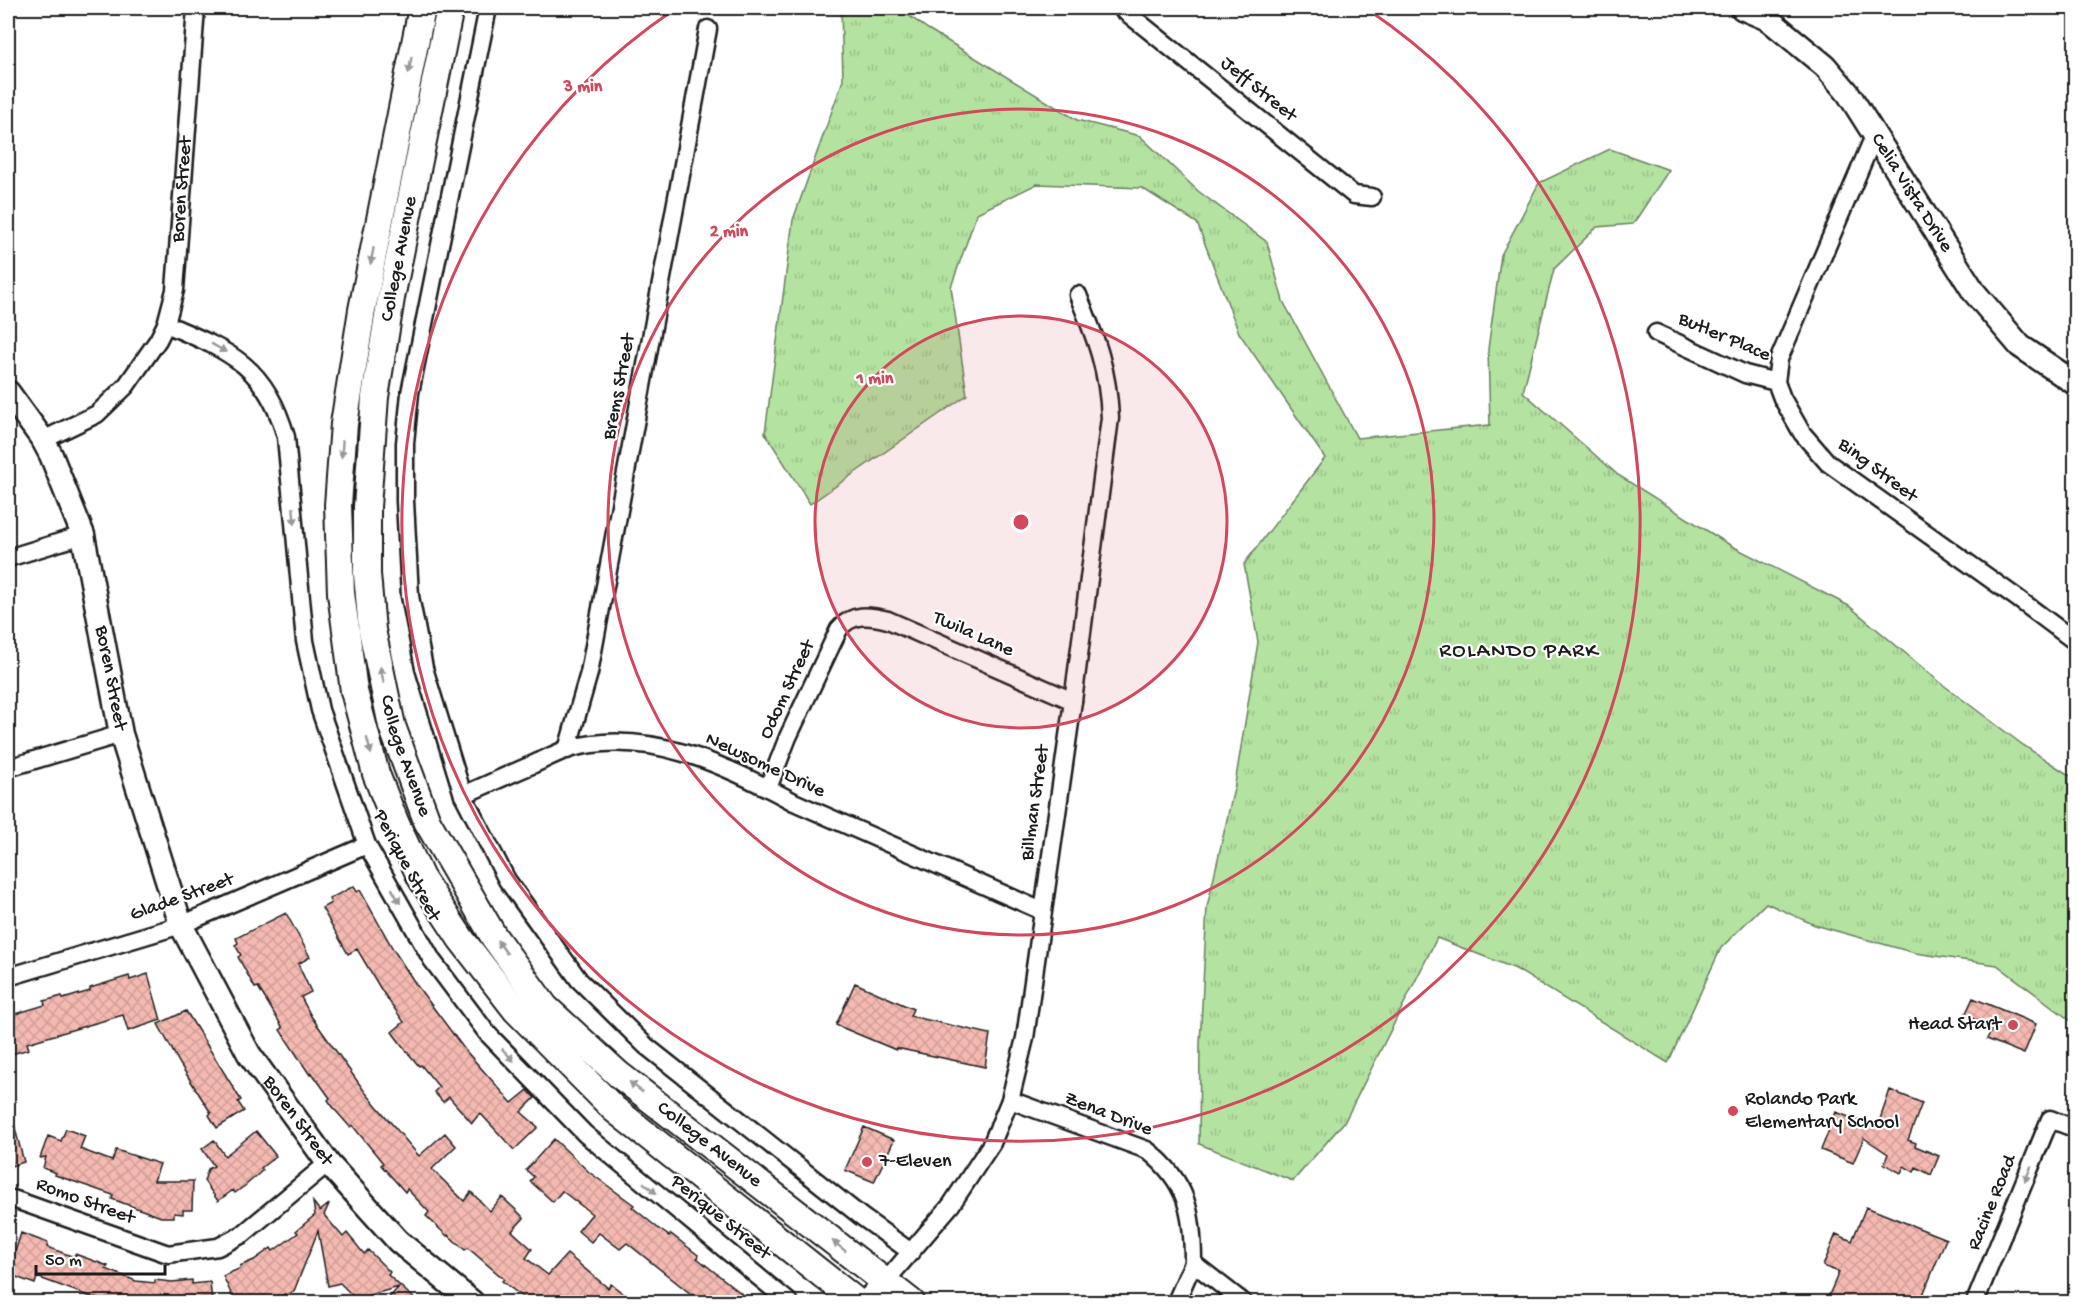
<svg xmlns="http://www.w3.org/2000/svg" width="2083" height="1310" viewBox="0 0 2083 1310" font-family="'Gochi Hand',sans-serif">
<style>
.grass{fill:url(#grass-tufts);stroke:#687f5e;stroke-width:1.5}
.building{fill:url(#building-cross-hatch);stroke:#1c1c1c;stroke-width:1.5}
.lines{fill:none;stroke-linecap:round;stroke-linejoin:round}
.street-casing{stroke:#1c1c1c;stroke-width:21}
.secondary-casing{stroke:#1c1c1c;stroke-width:27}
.primary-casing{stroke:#1c1c1c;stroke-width:30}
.street{stroke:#fff;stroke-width:16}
.secondary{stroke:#fff;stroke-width:22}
.primary{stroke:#fff;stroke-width:26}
.oneway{fill:#999}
.ring{fill:none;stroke:#d1495b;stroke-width:3}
.poi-dot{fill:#d1495b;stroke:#fff;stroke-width:2}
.labels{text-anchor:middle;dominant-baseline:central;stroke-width:4.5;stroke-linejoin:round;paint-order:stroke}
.street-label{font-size:20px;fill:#1c1c1c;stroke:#fff}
.poi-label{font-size:20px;fill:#1c1c1c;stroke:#fff;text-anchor:start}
.quarter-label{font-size:22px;letter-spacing:1.5px;fill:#1c1c1c;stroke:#fff}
.centre{fill:#d1495b;stroke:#fff;stroke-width:3}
.ring-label{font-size:18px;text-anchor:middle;font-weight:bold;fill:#d1495b;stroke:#fff;stroke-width:4.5;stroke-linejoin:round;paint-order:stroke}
</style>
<defs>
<pattern id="grass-tufts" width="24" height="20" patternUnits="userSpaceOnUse" patternTransform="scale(1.5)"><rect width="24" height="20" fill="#b4e2a1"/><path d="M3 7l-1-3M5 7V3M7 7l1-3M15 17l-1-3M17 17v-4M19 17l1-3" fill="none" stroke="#9ac18a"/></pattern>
<pattern id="building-cross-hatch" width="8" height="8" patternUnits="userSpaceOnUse" patternTransform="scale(1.5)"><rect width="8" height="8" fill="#f4b9b1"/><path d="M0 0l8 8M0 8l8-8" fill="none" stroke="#d19e98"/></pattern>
</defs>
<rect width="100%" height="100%" fill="#fff"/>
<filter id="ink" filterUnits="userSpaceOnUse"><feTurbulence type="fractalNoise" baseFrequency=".0167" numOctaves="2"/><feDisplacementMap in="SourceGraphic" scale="12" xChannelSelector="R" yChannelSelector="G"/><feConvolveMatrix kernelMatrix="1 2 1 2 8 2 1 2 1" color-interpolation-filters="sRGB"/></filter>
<g filter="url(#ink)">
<!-- grass -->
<path class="grass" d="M841,8H898L928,29L1077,120L1140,136L1198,191L1267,242L1283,301L1357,438L1490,425L1488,349L1501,255L1539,183L1610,149L1669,170L1633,224L1597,227L1554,269L1523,392L1618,475L1730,545L1849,606L1942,684L2023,745L2075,779V1024L1997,965L1915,953L1815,925L1766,903L1721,948L1668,1063L1516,969L1437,938L1345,1121L1293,1181L1199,1144L1200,1044L1207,907L1235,784L1258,642L1244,564L1325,458L1239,333L1197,223L1142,188L1037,184L977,213L951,287L967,395L810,504L765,433L793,220L843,80Z"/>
<!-- building -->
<path class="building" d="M354,886L357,892L360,890L393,949L415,983L465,1050L512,1103L528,1090L535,1098L521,1112L538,1127L514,1150L480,1113L472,1123L449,1097L443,1102L434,1092L439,1087L421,1065L419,1066L404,1048L392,1032L404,1022L382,991L357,949L348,954L322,908L331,903L329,899Z
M286,913L310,957L298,964L311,992L301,997L311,1016L365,1092L419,1156L445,1133L456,1146L432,1169L464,1201L471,1192L490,1211L502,1197L515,1209L524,1218L512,1231L532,1249L526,1258L548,1275L567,1254L608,1288L611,1284L634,1302H529L502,1281L504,1279L468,1248L465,1250L448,1235L447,1236L426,1216L429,1212L407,1189L405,1192L381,1165L383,1163L352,1125L350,1127L336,1111L328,1100L330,1098L312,1073L310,1075L280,1030L283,1028L258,987L255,988L238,957L241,955L235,945L238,943L236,938Z
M148,974L161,1020L128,1031L123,1015L27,1043L29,1049L8,1055V1016L45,1005L44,1001L62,996L63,999L90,991V988L129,976L130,980Z
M855,983L913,1009L910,1016L990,1034L985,1067L896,1048V1050L836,1025Z
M1973,998L2036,1024L2024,1054L1987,1039L1993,1027L1965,1015Z
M186,1011L241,1100L238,1102L244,1111L217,1128L209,1115L211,1113L180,1064L158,1024Z
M1890,1090L1922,1103L1908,1140L1916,1143L1915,1146L1939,1156L1931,1175L1916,1167L1914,1172L1904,1166L1901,1173L1884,1164L1888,1154L1864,1138L1853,1163L1821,1150L1836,1112L1877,1128Z
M8,1117H12L24,1162L8,1167Z
M864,1127L894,1140L874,1182L845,1170Z
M66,1129L85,1136L80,1149L112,1161L116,1150L160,1164L154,1181H193L192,1210H183V1214L174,1213V1217H161L112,1199L113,1195L55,1175L56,1173L43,1168L46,1157L40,1158L48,1136L61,1141Z
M256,1131L276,1156L261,1168L263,1170L246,1185L235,1193L233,1190L218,1201L204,1181L208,1169L214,1166L202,1149L214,1140L225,1156Z
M554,1139L589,1172L634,1205L632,1207L659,1229L669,1236L671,1234L698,1255L697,1258L752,1302H701L627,1243L620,1249L599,1233L591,1242L578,1231L592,1214L562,1191L553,1202L530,1181L534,1177L526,1170Z
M313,1202L320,1211L329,1204L324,1215L343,1237L347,1233L364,1254L368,1250L390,1272L388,1275L418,1302H385L399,1287L356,1299L340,1283L328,1286L318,1231L294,1291L286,1296L285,1294L265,1302H235L223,1276L241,1268L240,1266L254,1260L271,1248L273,1251L298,1233L296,1231L315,1215Z
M1866,1207L1946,1239L1920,1302H1826L1839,1272L1823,1266L1836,1234L1852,1241Z
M21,1233L48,1243L47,1247L74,1257L75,1254L108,1266L106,1269L136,1281L155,1283V1280L172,1282L192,1280V1284L210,1282L212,1302H105L37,1277L35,1284L8,1274Z"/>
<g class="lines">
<!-- street casing -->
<g class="street-casing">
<g id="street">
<path d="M488,8L410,393L405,443V501L410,596L424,668L463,795L507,880L579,980L646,1046L862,1217L911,1252"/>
<path d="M1121,8L1354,195L1372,197"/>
<path d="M1874,136L1779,359L1776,382L1782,398L1802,433L1828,463L2017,598L2076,642"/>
<path d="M166,324C229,351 266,365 286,437L305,641L320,710L367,845L432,960L487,1033L585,1134L789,1302"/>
<path d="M1656,333L1745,374L1776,382"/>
<path id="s1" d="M43,440L97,414L126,386L158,340L166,324L175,290L196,8"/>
<path d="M8,558L83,535"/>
<path d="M567,750L589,673L708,29"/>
<path d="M8,768L121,734"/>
<path d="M768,788L788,737L839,629C852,613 869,615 888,620L1073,701"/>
<path d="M463,795C486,785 510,774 534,764C545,759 556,753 568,749C647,727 726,765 794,802L1042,911"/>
<path d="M8,977L181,925L367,845"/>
<path d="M1010,1100L1147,1150C1188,1182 1193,1214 1193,1263L1243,1302"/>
<path d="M13,1199L168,1254L218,1247L243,1234L328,1163"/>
<path d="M885,1282L951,1205L992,1143L1010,1100L1025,1038L1073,701L1110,418C1108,369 1096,339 1078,295"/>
<path d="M1176,1302L1193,1263"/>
<path d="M1975,1302L2050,1119L2076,1129"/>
</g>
</g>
<!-- secondary casing -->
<g class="secondary-casing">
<g id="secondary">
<path id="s2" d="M1742,8L1768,19L1825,66L1848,93L1974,292L2020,346L2076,384"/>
<path id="s3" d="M8,392L43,440L51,455L83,535L121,734L181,925L249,1054L328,1163L398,1241L472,1302"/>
<path d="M866,1302L885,1282"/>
</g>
</g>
<!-- primary casing -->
<g class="primary-casing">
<g id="primary">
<path d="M422,8L362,310L344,424L338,505L341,593L354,691L376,774L396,824L421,878L461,939L516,1010L614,1109L857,1302"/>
<path id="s4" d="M450,8L391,298L375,397L367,507V574L372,630L392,726L427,821L494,937L545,1007L618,1074L911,1302"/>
</g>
</g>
<!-- street -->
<use href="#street" class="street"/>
<!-- secondary -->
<use href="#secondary" class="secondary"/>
<!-- primary -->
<use href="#primary" class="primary"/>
</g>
<!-- one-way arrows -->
<defs><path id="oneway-solid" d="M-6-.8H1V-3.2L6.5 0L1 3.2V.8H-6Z" transform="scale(1.5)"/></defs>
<g class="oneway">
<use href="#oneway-solid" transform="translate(410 65) rotate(101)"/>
<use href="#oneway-solid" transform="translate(372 256) rotate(101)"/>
<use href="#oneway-solid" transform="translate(219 348) rotate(29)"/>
<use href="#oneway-solid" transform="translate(342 449) rotate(94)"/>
<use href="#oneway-solid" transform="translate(294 516) rotate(85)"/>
<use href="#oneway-solid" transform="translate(382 675) rotate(-102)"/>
<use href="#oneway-solid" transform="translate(369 746) rotate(75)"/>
<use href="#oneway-solid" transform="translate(396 896) rotate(60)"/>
<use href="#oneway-solid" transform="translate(502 947) rotate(-126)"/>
<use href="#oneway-solid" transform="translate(508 1055) rotate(46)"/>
<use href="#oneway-solid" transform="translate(636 1087) rotate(-142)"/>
<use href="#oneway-solid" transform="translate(2028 1174) rotate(112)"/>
<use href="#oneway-solid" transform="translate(650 1188) rotate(39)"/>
<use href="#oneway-solid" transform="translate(839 1246) rotate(-142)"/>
</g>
</g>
<!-- distance rings -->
<circle cx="1021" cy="522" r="206" fill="#d1495b" fill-opacity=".12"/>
<g class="ring">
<circle cx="1021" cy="522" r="206"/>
<circle cx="1021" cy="522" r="413"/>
<path d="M1367 9A619 619 0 1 1 675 9"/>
</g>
<!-- markers -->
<g class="poi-dot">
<circle cx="2013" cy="1025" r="6"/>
<circle cx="1733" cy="1111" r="6"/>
<circle cx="867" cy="1162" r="6"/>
</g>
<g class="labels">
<!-- street labels -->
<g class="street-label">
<text transform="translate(1258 90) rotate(39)">Jeff Street</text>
<text stroke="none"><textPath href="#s1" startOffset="310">Boren Street</textPath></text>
<text stroke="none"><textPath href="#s2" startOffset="256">Celia Vista Drive</textPath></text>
<text transform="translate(400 259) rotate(-79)">College Avenue</text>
<text transform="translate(1724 338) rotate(23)">Butler Place</text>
<text transform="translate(620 387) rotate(-79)">Brems Street</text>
<text transform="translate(1877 471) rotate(37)">Bing Street</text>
<text transform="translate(973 635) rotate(24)">Twila Lane</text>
<text stroke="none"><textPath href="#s3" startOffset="308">Boren Street</textPath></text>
<text transform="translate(788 690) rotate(-65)">Odom Street</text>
<text stroke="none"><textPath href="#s4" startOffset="760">College Avenue</textPath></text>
<text transform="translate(765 766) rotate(25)">Newsome Drive</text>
<text transform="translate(1036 803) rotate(-82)">Billman Street</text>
<text transform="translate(406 866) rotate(62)">Perique Street</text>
<text transform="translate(182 898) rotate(-20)">Glade Street</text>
<text transform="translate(1108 1115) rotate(21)">Zena Drive</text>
<text stroke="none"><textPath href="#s3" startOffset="794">Boren Street</textPath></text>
<text stroke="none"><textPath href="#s4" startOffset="1264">College Avenue</textPath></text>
<text transform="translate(85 1202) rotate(20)">Romo Street</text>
<text transform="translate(1993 1203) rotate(-68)">Racine Road</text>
<text transform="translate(720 1218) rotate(39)">Perique Street</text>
</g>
<!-- poi labels -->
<g class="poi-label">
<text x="2001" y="1025" text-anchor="end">Head Start</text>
<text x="1745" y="1100">Rolando Park<tspan x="1745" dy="23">Elementary School</tspan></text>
<text x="879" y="1162">7-Eleven</text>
</g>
<!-- quarter labels -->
<g class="quarter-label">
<text x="1519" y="652">ROLANDO PARK</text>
</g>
</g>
<circle cx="1021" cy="522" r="9" class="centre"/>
<g class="ring-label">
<text x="583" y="91">3 min</text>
<text x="729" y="236">2 min</text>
<text x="875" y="383">1 min</text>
</g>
<!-- margin -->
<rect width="2083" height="1310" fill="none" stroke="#fff" stroke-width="30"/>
<rect x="15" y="15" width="2053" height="1280" fill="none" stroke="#1c1c1c" stroke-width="2" filter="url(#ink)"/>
<!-- scale -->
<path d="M36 1265v9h129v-9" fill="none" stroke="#1c1c1c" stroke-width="3"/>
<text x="45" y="1265" font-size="18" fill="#1c1c1c" stroke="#ffffff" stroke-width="4.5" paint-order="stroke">50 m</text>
</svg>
